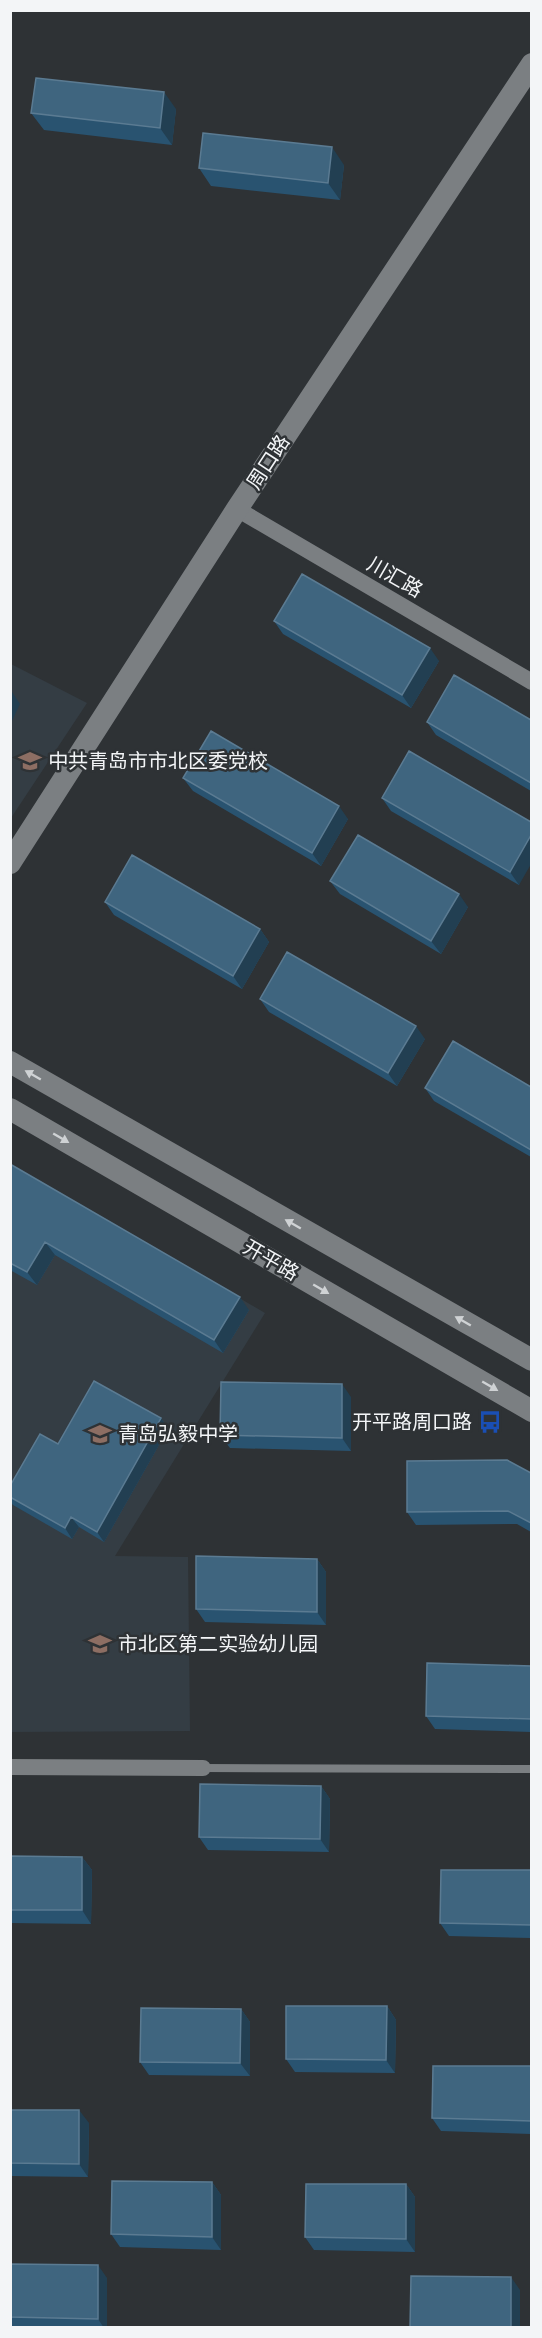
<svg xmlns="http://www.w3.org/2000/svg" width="542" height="2338" viewBox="0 0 542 2338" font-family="Helvetica,'Noto Sans SC',sans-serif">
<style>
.built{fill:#343d44}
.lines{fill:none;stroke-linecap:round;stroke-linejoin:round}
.service{stroke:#7b7f82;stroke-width:8}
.minor{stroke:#7b7f82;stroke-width:16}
.secondary{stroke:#7b7f82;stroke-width:22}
.wall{fill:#295370}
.shaded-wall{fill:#223f52}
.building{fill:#3f657f;stroke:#5b7b92;stroke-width:1.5}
.oneway{fill:#cfd2d4}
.labels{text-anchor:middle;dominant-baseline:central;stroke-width:5;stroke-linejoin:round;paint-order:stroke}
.street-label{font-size:20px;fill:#f3f5f7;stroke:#2e3235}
.poi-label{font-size:20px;fill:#f3f5f7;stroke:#2e3235;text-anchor:start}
</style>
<rect width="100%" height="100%" fill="#2e3235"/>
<!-- built -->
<path class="built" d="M11,664L87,703L11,818Z
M10,1164L265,1313L115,1556L188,1557L190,1731L11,1732Z"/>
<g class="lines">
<!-- service -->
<path class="service" d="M203,1768L532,1769"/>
<!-- minor -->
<path class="minor" d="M237,509L532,682
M10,1767L203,1768"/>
<!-- secondary -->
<path class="secondary" d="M10,863L237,509L532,64
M10,1062L532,1360
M10,1109L532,1411"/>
</g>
<!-- wall -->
<path class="wall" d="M176,109L172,145L44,130L31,113Z
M344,165L340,200L211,186L199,168Z
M274,621L439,661L411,708L283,634Z
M531,720V791L436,735L427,722Z
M183,778L348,819L321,866L193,791Z
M382,798L531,822L519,885L391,811Z
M330,881L468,907L441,954L340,894Z
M105,902L260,929L269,942L242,989L114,915Z
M260,999L425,1039L397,1086L269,1012Z
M531,1087V1157L434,1101L425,1088Z
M10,1164L249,1310L223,1353L55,1255L37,1285L10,1270Z
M351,1397V1451L230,1448L220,1435Z
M161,1418L168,1429L104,1542L79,1527L72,1539L13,1505L10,1501V1486L58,1444Z
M531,1473V1532L517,1524L416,1525L407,1512Z
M317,1559L326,1572V1625L205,1622L196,1609Z
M531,1666V1732L435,1729L426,1716Z
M321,1786L330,1799L329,1852L208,1850L199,1837Z
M10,1856L82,1857L92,1870L91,1924L10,1923Z
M531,1870V1938L449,1936L440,1923Z
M387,2006L396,2020L395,2073L295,2072L286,2059Z
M241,2009L250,2022V2076L149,2075L140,2062Z
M531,2066V2134L441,2131L432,2118Z
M10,2110L89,2123L88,2177L10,2176Z
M212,2182L221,2195V2250L120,2247L111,2234Z
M406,2184L415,2197V2252L314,2250L305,2237Z
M10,2264L107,2278V2328H10Z"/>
<!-- shaded-wall -->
<path class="shaded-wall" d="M164,92L176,109L172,145L160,128Z
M332,147L344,165L340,200L328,183Z
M430,648L439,661L411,708L402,695Z
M12,692L20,704L10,725V695Z
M339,806L348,819L321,866L312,853Z
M531,835V864L519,885L510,872Z
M459,894L468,907L441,954L431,941Z
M260,929L269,942L242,989L233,976Z
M416,1026L425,1039L397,1086L388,1073Z
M45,1242L55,1255L37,1285L27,1272Z
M240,1297L249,1310L223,1353L214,1340Z
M342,1384L351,1397V1451L342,1438Z
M161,1418L168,1429L104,1542L97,1532Z
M71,1517L79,1527L72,1539L65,1528Z
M317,1559L326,1572V1625L317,1612Z
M321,1786L330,1799L329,1852L320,1839Z
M82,1857L92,1870L91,1924L82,1910Z
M387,2006L396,2020L395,2073L386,2060Z
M241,2009L250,2022V2076L240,2063Z
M79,2110L89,2123L88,2177L79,2164Z
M212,2182L221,2195V2250L212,2237Z
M406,2184L415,2197V2252L406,2239Z
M98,2265L107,2278V2328H104L98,2319Z
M511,2277L520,2290V2328H511Z"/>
<!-- building -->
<path class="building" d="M36,78L164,92L160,128L31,113Z
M203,133L332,147L328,183L199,168Z
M302,574L430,648L402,695L274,621Z
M454,675L531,720V783L427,722Z
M211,731L339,806L312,853L183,778Z
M409,751L531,822V835L510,872L382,798Z
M358,835L459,894L431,941L330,881Z
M132,855L260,929L233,976L105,902Z
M287,952L416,1026L388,1073L260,999Z
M453,1041L531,1087V1150L425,1088Z
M10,1164L240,1297L214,1340L45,1242L27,1272L10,1263Z
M94,1381L161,1418L97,1532L71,1517L65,1528L10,1497V1486L40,1434L58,1444Z
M221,1382L342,1384V1438L220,1435Z
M507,1460L531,1473V1523L508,1511L407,1512V1461Z
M196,1556L317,1559V1612L196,1609Z
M427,1663L531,1666V1719L426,1716Z
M200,1784L321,1786L320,1839L199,1837Z
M10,1856L82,1857V1910H10Z
M441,1870H531V1925L440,1923Z
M286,2006H387L386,2060L286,2059Z
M141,2008L241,2009L240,2063L140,2062Z
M433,2066H531V2121L432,2118Z
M10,2110H79V2164L10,2163Z
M112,2181L212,2182V2237L111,2234Z
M306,2184H406V2239L305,2237Z
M10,2264L98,2265V2319L10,2317Z
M411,2276L511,2277V2328H410Z"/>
<!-- one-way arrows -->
<defs><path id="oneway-solid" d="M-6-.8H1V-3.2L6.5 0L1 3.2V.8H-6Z" transform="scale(1.5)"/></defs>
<g class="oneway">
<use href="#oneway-solid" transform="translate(33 1075) rotate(-150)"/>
<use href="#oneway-solid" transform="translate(61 1138) rotate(30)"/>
<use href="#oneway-solid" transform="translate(293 1224) rotate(-150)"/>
<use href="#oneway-solid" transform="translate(321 1289) rotate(30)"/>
<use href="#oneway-solid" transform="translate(463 1321) rotate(-150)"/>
<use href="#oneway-solid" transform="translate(490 1386) rotate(30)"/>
</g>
<!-- icons -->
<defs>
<g id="university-bare" transform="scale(1.8)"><path d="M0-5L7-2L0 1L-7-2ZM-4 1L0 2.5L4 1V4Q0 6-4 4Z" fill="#8d6e63" stroke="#2e3235" stroke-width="2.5" paint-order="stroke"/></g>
<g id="bus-bare" transform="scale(1.8)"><path d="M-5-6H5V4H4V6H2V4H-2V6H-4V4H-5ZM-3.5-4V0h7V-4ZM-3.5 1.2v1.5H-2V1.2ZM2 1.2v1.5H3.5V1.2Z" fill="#1a4fb4" stroke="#2e3235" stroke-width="2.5" paint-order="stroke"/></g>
<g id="school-bare" transform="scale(1.8)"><path d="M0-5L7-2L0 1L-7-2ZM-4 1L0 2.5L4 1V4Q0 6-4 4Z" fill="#8d6e63" stroke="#2e3235" stroke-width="2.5" paint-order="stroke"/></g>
</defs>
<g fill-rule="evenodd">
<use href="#university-bare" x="30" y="761"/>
<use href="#bus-bare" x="490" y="1422"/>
<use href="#school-bare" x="100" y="1434"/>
<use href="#school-bare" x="100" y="1644"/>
</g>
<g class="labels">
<!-- street labels -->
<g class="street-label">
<text transform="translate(268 462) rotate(-57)">周口路</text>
<text transform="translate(395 577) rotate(30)">川汇路</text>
<text transform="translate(271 1260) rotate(30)">开平路</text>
</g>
<!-- poi labels -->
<g class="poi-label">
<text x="48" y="761">中共青岛市市北区委党校</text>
<text x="472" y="1422" text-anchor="end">开平路周口路</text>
<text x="118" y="1434">青岛弘毅中学</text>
<text x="118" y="1644">市北区第二实验幼儿园</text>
</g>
</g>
<!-- border -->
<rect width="542" height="2338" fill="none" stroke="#f3f5f7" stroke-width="24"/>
</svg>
